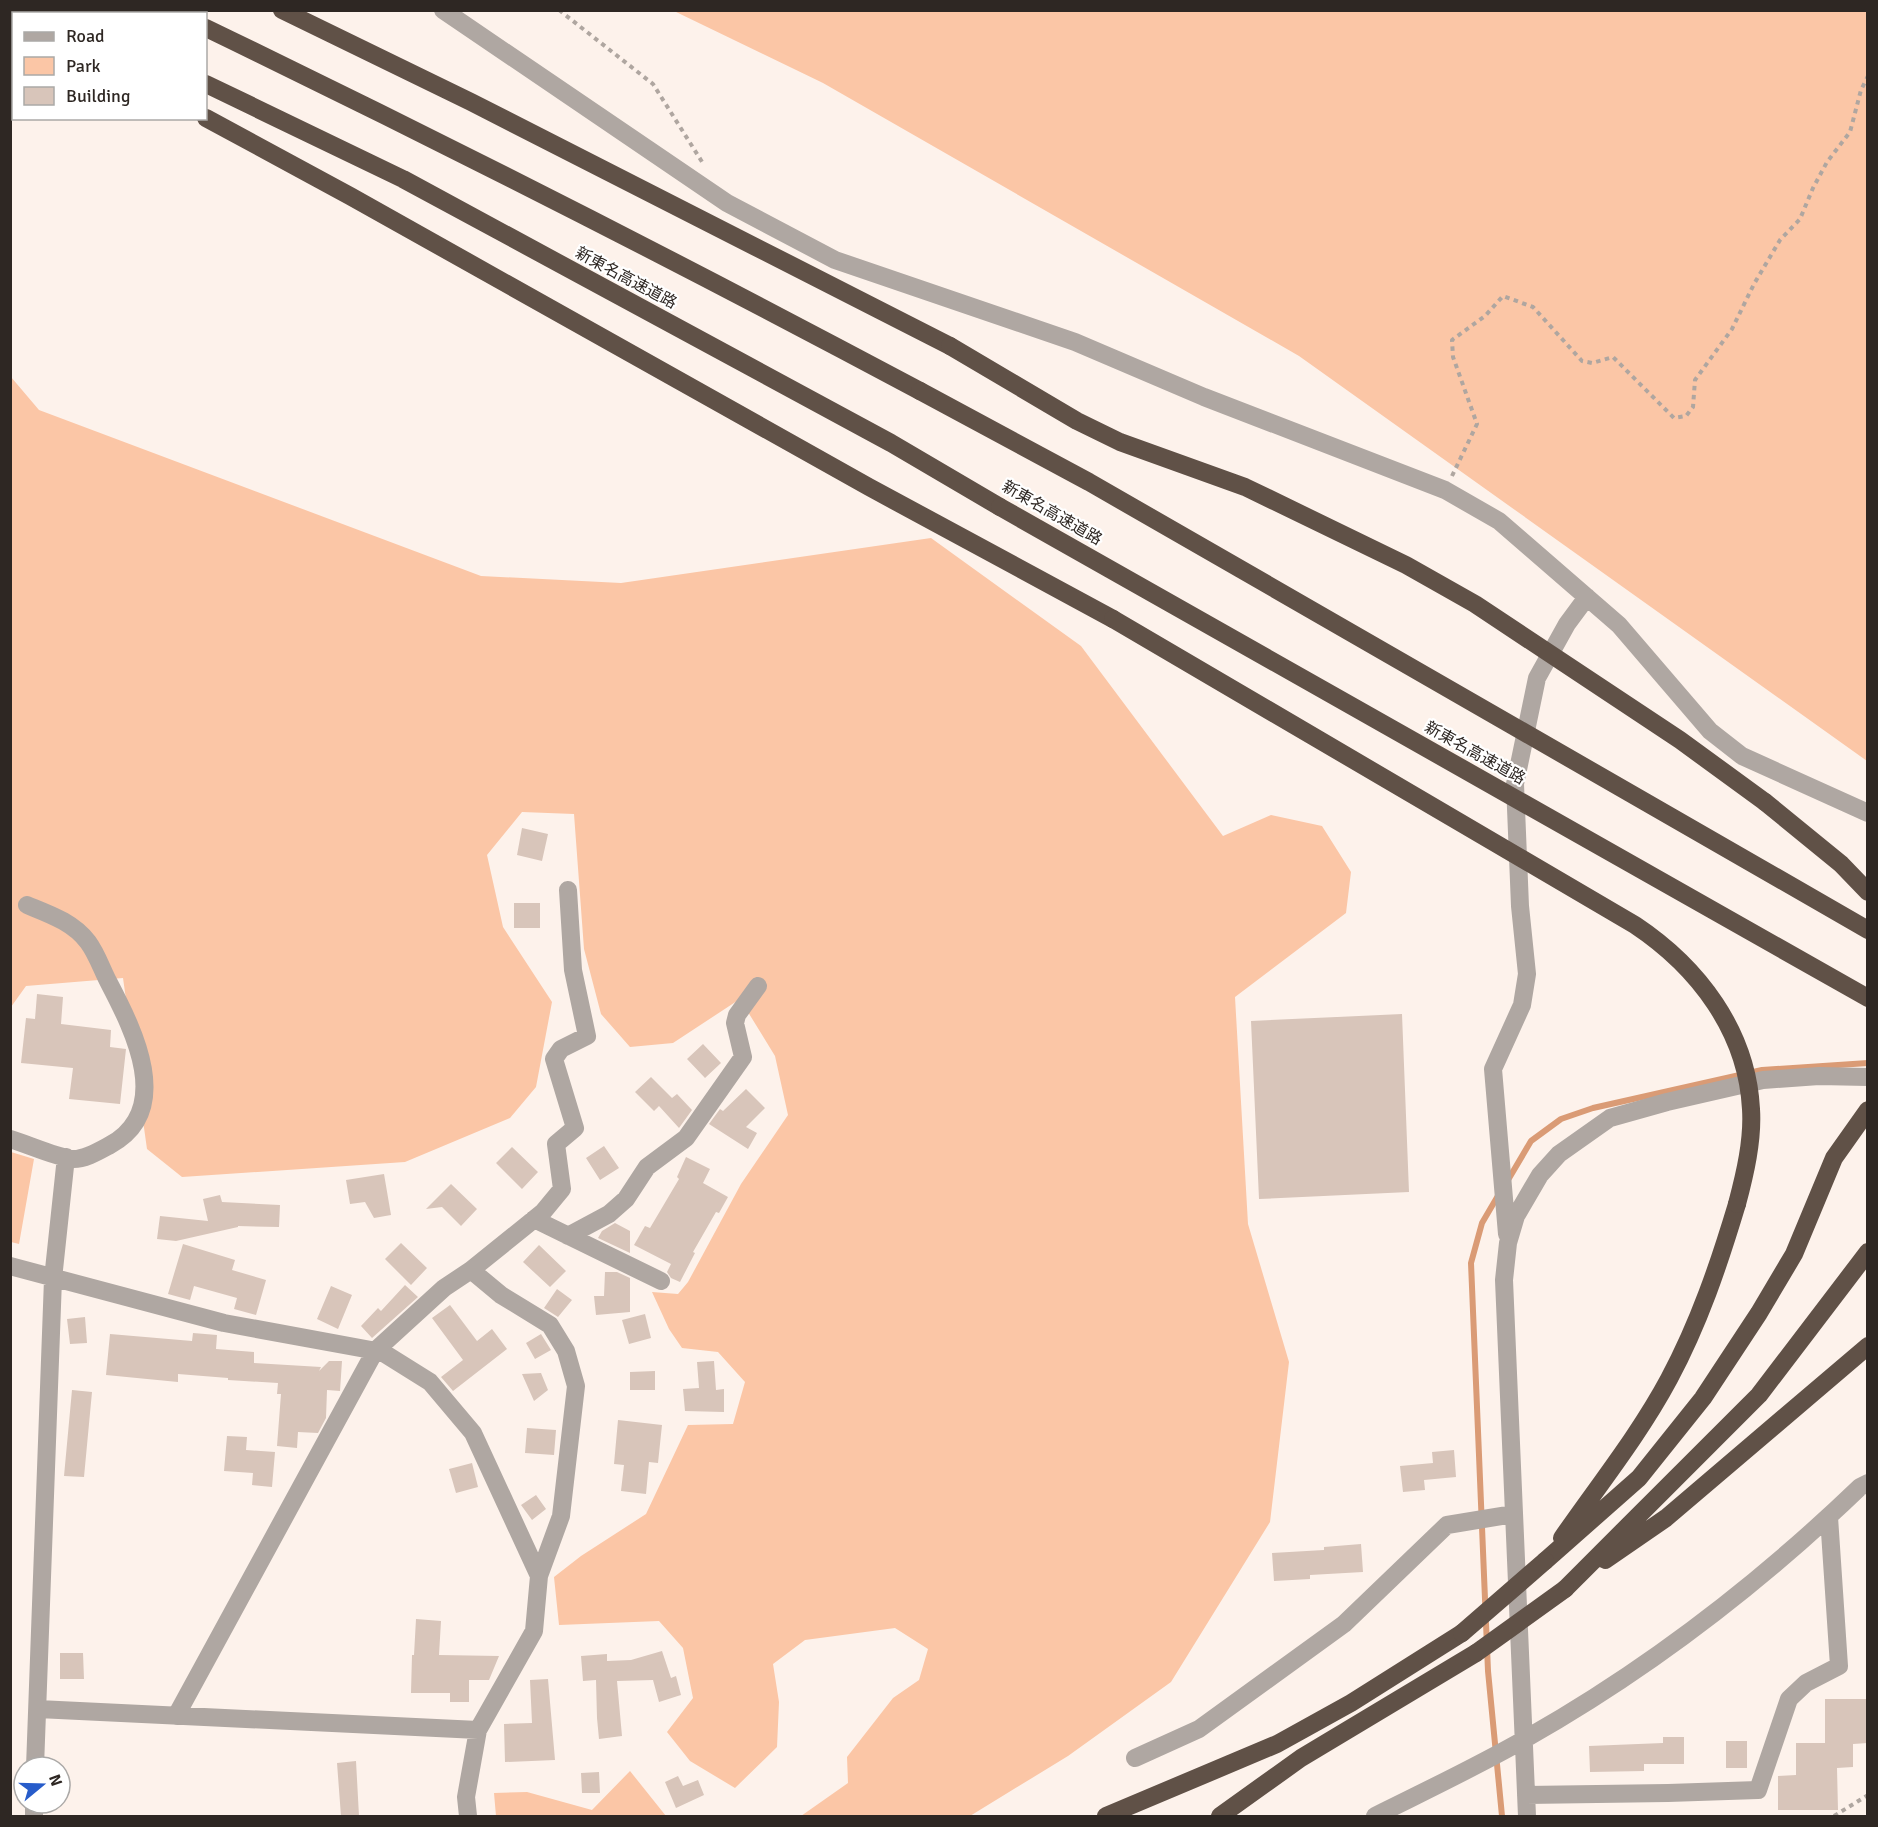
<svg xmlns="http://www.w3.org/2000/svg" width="1878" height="1827" viewBox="0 0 1878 1827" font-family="Signika,'Noto Sans JP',sans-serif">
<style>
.green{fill:#fbc6a6}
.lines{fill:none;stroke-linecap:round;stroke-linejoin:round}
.stream{stroke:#da9b75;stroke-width:6}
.building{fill:#d8c5ba}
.path{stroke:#afa6a0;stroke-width:4;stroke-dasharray:4.5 4.5;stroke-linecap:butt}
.minor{stroke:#afa7a2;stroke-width:18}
.highway{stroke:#605147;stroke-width:18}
.highway-bridge{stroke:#605147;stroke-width:18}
.labels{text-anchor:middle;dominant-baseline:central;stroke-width:4.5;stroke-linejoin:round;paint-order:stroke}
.street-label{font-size:16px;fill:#2e2723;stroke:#fff}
</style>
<rect width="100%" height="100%" fill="#fdf2eb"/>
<!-- green -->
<path class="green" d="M674,11H1867V761L1299,356L823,83Z
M11,377L39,410L481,576L621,583L931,538L1081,646L1223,836L1271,815L1322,826L1351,872L1346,913L1235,997L1248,1224L1289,1362L1270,1522L1171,1682L1068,1756L970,1816H801L848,1783L847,1757L893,1698L919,1680L928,1649L895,1628L805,1640L773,1664L779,1702L777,1747L735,1788L690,1761L667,1732L693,1698L683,1648L659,1621L559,1625L554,1577L581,1556L646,1514L688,1425L733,1424L745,1382L718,1352L682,1348L669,1329L652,1292L678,1294L688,1282L741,1184L788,1115L775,1056L740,999L673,1043L630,1047L601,1014L584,949L574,814L522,812L487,855L503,927L552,1002L536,1087L510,1118L405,1162L182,1177L147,1149L123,978L26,986L11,1007Z
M11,1152L34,1159L19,1244L11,1242Z
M630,1771L666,1816H496L494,1793L527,1792L592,1810Z"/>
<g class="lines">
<!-- stream -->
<path class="stream" d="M1508,1180L1531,1141L1561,1119L1593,1108L1762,1070L1868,1063
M1499,1194L1482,1223L1471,1263L1488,1671L1502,1816"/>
</g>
<!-- building -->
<path class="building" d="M522,828L548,834L542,861L517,855Z
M514,903H540V928H514Z
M37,994L63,997L61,1024L111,1030L110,1047L126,1049L120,1104L69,1099L73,1068L21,1063L26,1018L35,1019Z
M1402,1014L1409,1192L1259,1199L1251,1021Z
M703,1044L721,1063L705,1078L687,1059Z
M651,1077L672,1098L677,1094L692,1110L679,1128L659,1106L654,1111L635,1092Z
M746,1089L765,1108L746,1127L757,1133L748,1149L709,1124L720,1109L723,1111Z
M604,1146L619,1168L600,1180L586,1158Z
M512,1147L538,1172L522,1189L496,1163Z
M686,1157L710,1169L703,1183L728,1197L719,1213L716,1212L693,1252L695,1253L680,1282L671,1278L667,1272L671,1264L634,1245L645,1226L650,1228L679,1179L677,1177Z
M384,1174L391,1215L374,1218L365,1202L350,1204L346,1180Z
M451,1184L477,1209L461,1226L442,1207L426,1209Z
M220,1195L222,1202L280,1205L279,1227L238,1226V1227L176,1241L157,1239L160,1216L208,1221L203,1199Z
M615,1223L630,1231V1253L598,1238L602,1231Z
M401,1243L427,1268L411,1285L385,1259Z
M183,1244L235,1260L232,1270L266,1280L256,1315L234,1309L237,1298L194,1286L190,1300L168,1294Z
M539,1245L566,1271L550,1287L523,1262Z
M605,1272H617L630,1278V1312L596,1315L594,1296H604Z
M405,1285L418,1297L372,1338L361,1326L378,1308L381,1311Z
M331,1286L352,1295L338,1329L317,1319Z
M557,1289L572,1300L558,1317L544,1308Z
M450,1305L477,1341L492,1329L507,1349L453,1391L441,1377L463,1360L432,1318Z
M645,1314L651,1338L629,1344L622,1320Z
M85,1317L87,1343L70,1344L67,1319Z
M193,1333L217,1335L216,1349L254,1352V1363L321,1367L319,1371L329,1361H342L340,1391L327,1390L326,1418L318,1433L298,1432L297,1448L277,1446L281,1394H277L278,1383L228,1380V1378L178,1374V1382L106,1375L110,1334L192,1341Z
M541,1334L551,1350L535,1359L526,1343Z
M714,1361L716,1390L724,1389V1412L685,1411L683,1389L699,1388L697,1362Z
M655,1371V1390H630V1372Z
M541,1373L548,1390L534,1401L522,1374Z
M72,1390L92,1392L84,1477L64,1476Z
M618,1420L662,1425L658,1463L649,1462L646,1494L621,1491L624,1465L614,1464Z
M527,1428L556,1430L554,1455L525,1453Z
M227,1436L247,1437L246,1450L275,1452L272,1487L252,1485L253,1473L224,1471Z
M1454,1450L1456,1477L1424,1480L1425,1490L1403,1492L1400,1466L1433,1463L1432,1452Z
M472,1463L478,1487L456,1493L449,1469Z
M536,1495L546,1509L532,1520L521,1505Z
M1361,1544L1363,1572L1310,1575V1579L1274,1581L1272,1553L1324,1550V1547Z
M416,1619L441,1621L439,1655L499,1656L489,1680H469V1702H450V1693H411L412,1655H414Z
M662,1651L671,1678L676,1676L681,1695L659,1702L653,1680L617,1681L622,1736L599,1739L597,1718L596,1680L583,1681L581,1656L607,1654V1661L631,1660Z
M60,1653H83L84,1679H60Z
M548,1679L555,1760L505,1762L504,1724L532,1723L530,1680Z
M1825,1699H1868V1743L1853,1744V1767L1837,1768L1838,1810H1778V1776L1796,1775V1743H1825Z
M1663,1737H1684V1764H1644V1771L1590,1772L1589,1746L1663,1743Z
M1726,1741H1747V1768H1726Z
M356,1761L359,1816H341L337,1763Z
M599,1772L600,1793H582L581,1773Z
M678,1776L683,1786L698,1780L704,1795L676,1808L665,1782Z"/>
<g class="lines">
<!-- path -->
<path class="path" d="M559,10L653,84L704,165
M1452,476L1477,424L1453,357L1452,340L1485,316L1503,296L1533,307L1582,361L1592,363L1613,357L1674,418L1686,416L1693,407L1695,380L1732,329L1754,284L1780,240L1800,219L1813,188L1827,162L1850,132L1861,90L1868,76
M1834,1816L1868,1795"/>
<!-- minor -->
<path class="minor" d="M443,10L727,203L835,260L1075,342L1204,397L1445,490L1499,521L1619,625L1710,731L1742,756L1868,813
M10,1139C27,1144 56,1157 72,1159C84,1160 99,1151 110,1145C174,1110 134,1031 109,983C102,970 97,954 88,942C73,922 49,914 27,905
M534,1219L661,1281
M1507,1234L1493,1069L1522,1005L1527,974L1520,906L1515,784L1537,678L1567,624L1587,597
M568,1236L609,1214L626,1199L647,1167L686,1138L743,1057L735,1023L737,1015L758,986
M10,1266L224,1323L382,1352L430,1382L473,1433L539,1576L534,1631L478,1730L466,1797L468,1816
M471,1270L501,1295L550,1325L566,1351L576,1386L561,1516L539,1576
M38,1709L478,1730
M176,1716L375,1351L444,1288L471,1270L543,1212L562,1189L556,1144L575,1128L554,1059L561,1049L587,1036L573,970L568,890
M1135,1758L1199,1729L1344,1624L1447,1525L1514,1514
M35,1767L53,1279L66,1157
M1526,1795L1668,1793L1758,1790L1789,1699L1806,1683L1839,1666L1829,1517
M34,1816V1803
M1375,1816C1425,1791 1476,1767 1525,1739C1647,1670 1759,1584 1860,1487L1868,1483
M1527,1816L1504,1280L1508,1243L1516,1216L1540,1175L1559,1154L1610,1118L1667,1102L1763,1080L1819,1076L1868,1077"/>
<!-- highway -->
<path class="highway" d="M53,10L60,14
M167,10L174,14
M282,10L471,102L950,346
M10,21L14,22
M206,28C446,144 684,265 920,391
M206,84L403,179L891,443L1000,507
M206,118L350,196L869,487L1113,619
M1765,802L1841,864L1868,892
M1562,1538C1598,1486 1639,1435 1669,1379C1699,1323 1719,1264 1737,1204
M1605,1560L1666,1518L1868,1346
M1545,1561L1639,1478L1703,1398L1759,1313L1794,1254L1834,1158L1868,1110
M1565,1589L1759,1395L1868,1252
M1106,1816L1277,1744L1351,1703L1462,1633
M1220,1816L1301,1758L1476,1653"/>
<!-- highway-bridge -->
<path class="highway-bridge" d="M950,346L1077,421L1120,442L1245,487L1406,565L1475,604L1680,740L1765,802
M920,391L1089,482L1868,930
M1000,507L1868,998
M1113,619L1635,925C1698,967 1747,1031 1751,1109C1753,1140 1745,1174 1737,1204
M1462,1633L1545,1561
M1476,1653L1565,1589"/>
</g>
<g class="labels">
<!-- street labels -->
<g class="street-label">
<text transform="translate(626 278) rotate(28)">新東名高速道路</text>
<text transform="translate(1052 513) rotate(30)">新東名高速道路</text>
<text transform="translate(1475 753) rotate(29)">新東名高速道路</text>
</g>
</g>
<!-- border -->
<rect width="1878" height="1827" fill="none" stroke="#2e2723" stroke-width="24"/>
<!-- legend -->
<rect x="12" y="12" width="195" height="108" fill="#ffffff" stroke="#aba9a7" stroke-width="1.5"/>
<rect x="24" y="32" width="30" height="9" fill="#afa7a2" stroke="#aba9a7" stroke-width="1.5"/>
<text x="66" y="42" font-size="18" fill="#2e2723">Road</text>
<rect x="24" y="57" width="30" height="18" fill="#fbc6a6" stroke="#aba9a7" stroke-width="1.5"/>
<text x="66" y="72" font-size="18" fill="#2e2723">Park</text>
<rect x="24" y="87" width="30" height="18" fill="#d8c5ba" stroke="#aba9a7" stroke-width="1.5"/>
<text x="66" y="102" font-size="18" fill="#2e2723">Building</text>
<!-- north arrow -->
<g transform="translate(42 1785) rotate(71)"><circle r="28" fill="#ffffff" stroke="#aba9a7" stroke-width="1.5"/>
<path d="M0-4.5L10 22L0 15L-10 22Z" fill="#275cca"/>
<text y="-9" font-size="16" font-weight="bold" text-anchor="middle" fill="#2e2723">N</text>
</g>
</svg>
